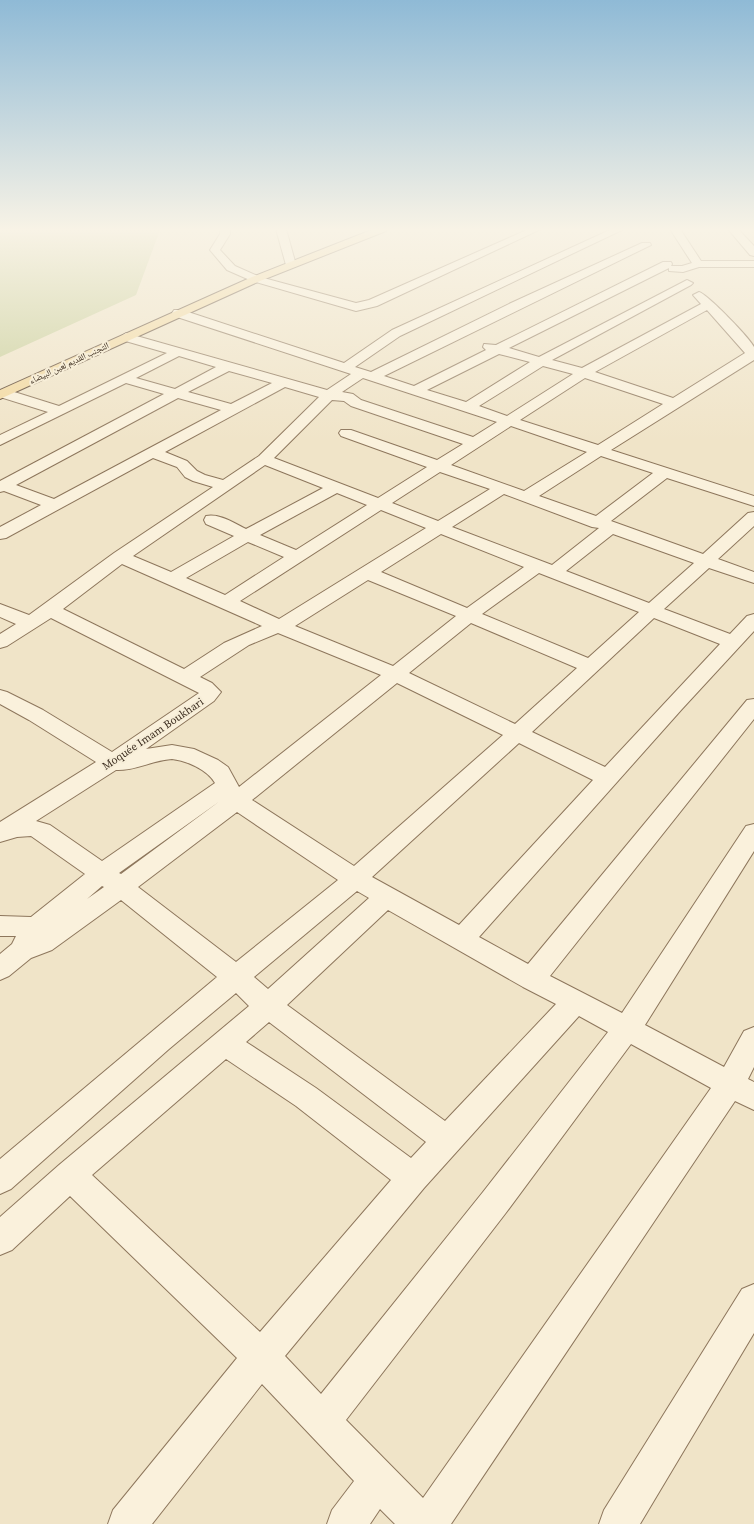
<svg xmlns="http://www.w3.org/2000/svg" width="754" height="1524" viewBox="0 0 754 1524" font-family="'Source Serif 4','Noto Naskh Arabic',serif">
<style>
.green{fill:#c9cf9b}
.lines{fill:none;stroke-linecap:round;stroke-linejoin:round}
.street-casing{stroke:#8d765c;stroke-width:2}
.primary-casing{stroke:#5b4430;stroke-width:2}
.street{fill:#faf1dc;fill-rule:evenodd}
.primary{fill:#f3d9a0;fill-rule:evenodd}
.labels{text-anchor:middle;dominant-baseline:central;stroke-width:4;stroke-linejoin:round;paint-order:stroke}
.far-street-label{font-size:9px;fill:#3d2e20;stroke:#f7eed8}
.street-label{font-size:11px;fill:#3d2e20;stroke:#f7eed8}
</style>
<rect width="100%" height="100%" fill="#f0e4c8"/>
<!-- green -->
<path class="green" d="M0,229H157L160,230L136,295L0,357Z"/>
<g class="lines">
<!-- street casing -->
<g class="street-casing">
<path id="street" d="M220,229H230V234L220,250L235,266L260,277L356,303L369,300L529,229H541L377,306L356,311L252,281L227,270L210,250L220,234Z
M276,229H286L296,265L295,267H287L286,265Z
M612,229H624L400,336L355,367L371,372L511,303L642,243H650L651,245L384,376L414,386L486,350L483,347L484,344L496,345L663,262H671L672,264L671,266H682L692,263L670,229H680L701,261H754V267H699L683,272L669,271V268L509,348L539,357L687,280L693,283L691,285L552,360L582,368L701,304L693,295L699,292C707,294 750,338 754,347C754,350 754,356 754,360L611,450L754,496V506L667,478L611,521L703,554L748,513L754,512V526L718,559L754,572V583L709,568L664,609L730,634L747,616L754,614V631L682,709L479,937L528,964L747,700L754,699V719L550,976L622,1013L746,826L754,824V851L645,1025L724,1067L744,1031L754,1027V1067L748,1079L754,1082V1110L735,1101L451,1524H395L380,1509L370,1524H327L332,1510L354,1481L262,1384L152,1524H108L113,1510L237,1358L70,1196L12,1250L0,1255V1217L59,1165L249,1006L236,993L169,1049L11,1189L0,1194V1159L217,977L121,900L52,950L31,958L9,976L0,980V954L12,944L16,936H0V916L31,917L85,874L31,836L17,837L0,842V822L96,762L29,720L0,704V690L7,692L43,710L112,752L199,693L51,618L7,646L0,648V634L16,624L0,617V604L29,615L114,553L213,487L193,481L185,477L177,467L153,458L6,538L0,539V527L41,505L4,491L0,492V481L164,394L126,383L0,445V435L48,412L0,397V390H8L59,406L167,353L122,340L120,337L126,333L327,390L351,374L174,316L172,313L174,310H182L344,363L392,330ZM707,310L745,353L673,398L595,372ZM499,354L530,362L466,402L427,390ZM179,356L216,367L175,389L136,378ZM543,366L573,374L507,416L479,406ZM229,371L272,383L231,404L188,392ZM363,378L497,422L473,437L361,400L353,394L342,392ZM585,378L663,404L598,445L520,420ZM285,387L319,397L259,456L223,480L205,475L197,471L187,461L165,452ZM178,398L221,410L54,499L16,485ZM332,400L344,401L351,406L463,444L437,460L351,430H341L339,433L341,436L427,467L378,498L274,458ZM511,426L587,452L524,491L451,465ZM601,456L653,473L596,516L539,496ZM265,465L323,488L246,529C234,523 219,513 206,516L204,520L206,524L234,536L171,572L133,556ZM440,472L490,489L438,521L392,503ZM337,493L367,505L296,550L260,535ZM504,494L592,527L599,528L552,565L452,527ZM381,510L426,528L279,619L240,601ZM441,534L524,567L467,608L381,572ZM613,534L694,563L649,603L566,571ZM248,542L284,557L225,595L186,578ZM122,564L262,626L224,643L184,669L63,609ZM539,573L639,612L588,658L482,614ZM368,580L456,616L393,666L295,626ZM654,618L720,644L605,767L532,732ZM471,623L577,668L515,724L409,673ZM278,633L381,675L239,787L228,767L218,760L194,749L172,745L146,749L214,701L221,692L212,683L200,677L249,645ZM397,683L503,735L354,866L252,800ZM519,743L593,780L459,925L372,877ZM172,759C187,761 207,769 215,783L102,861L50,825L36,821L116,770C135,771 153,760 172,759ZM220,801L121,874L119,873ZM237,812L338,880L236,962L138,887ZM102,886L104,887L87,899ZM357,891L369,898L268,989L254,977ZM388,910L523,987L556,1004L445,1121L287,1005ZM579,1016L608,1032L483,1192L321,1394L285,1356L424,1188ZM269,1022L426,1142L411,1158L316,1088L246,1042ZM631,1044L711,1088L423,1498L346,1420L505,1214ZM226,1059L296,1106L391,1180L260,1332L92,1175Z
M728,229H738L754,246V256L750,255Z
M754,1284V1333L640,1524H599L604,1510L742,1289Z"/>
</g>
<!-- primary casing -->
<g class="primary-casing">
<path id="primary" d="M374,229H387L386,231L260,281L0,399V390L252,277Z"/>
</g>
<!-- street -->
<use href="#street" class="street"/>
<!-- primary -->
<use href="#primary" class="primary"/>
</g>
<!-- sky -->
<linearGradient id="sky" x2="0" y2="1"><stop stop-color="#8fbad6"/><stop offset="0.52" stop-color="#f8f3e6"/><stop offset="1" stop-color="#f8f3e6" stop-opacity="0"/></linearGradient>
<rect width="754" height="442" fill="url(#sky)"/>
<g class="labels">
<!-- far-street labels -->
<g class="far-street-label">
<text transform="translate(69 363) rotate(-25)">التجنب القديم لعين البيضاء</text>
</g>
<!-- street labels -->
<g class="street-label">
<text transform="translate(153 734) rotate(-34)">Moquée Imam Boukhari</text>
</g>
</g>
</svg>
